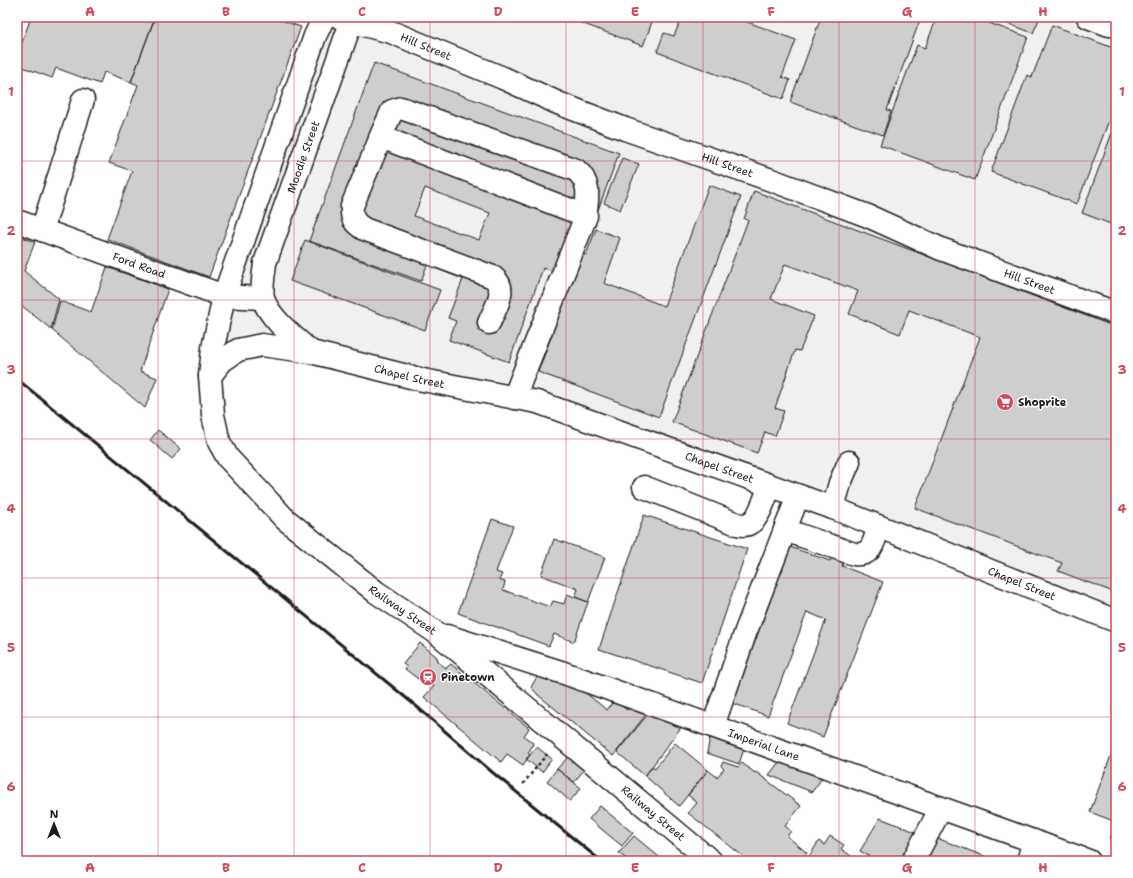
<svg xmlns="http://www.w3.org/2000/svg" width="1133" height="878" viewBox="0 0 1133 878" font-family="'Shantell Sans',sans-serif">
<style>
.built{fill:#f0f0f0}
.building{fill:#cecece;stroke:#1c1c1c;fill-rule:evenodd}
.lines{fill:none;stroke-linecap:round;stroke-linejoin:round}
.minor-casing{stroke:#1c1c1c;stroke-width:25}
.path{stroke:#1c1c1c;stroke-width:2.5;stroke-dasharray:3 3;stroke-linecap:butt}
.minor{stroke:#fff;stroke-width:22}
.rail{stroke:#1c1c1c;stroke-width:3}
.grid{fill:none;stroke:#d1495b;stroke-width:1;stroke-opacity:0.55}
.labels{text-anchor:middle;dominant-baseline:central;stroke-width:3;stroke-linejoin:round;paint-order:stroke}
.street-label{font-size:11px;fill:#1c1c1c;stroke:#fff}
.poi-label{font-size:11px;font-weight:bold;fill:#1c1c1c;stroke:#fff;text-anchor:start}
.neatline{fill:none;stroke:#d1495b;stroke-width:1.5}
.grid-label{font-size:13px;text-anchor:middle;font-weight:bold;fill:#d1495b}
</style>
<rect width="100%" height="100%" fill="#fff"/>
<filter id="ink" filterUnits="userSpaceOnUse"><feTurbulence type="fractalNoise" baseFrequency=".025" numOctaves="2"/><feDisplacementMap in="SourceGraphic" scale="8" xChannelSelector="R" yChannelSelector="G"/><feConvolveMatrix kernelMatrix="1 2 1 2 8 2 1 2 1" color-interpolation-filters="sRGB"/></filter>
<g filter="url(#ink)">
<!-- built -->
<path class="built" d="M322,17H1116V620L538,401L422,379L212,347Z"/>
<!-- building -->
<path class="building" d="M25,17H155L131,82L104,72L100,84L56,68L52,78L17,65V56L30,20L25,18Z
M155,17H272L301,27L209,277L107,239L132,171L109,163L138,85L131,82Z
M565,17H654L643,46Z
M682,17H734L796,40L782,77L790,80L783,99L657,52L664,33L674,36Z
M821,17H921L887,110L891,111L883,135L790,102Z
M937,17H972L1028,37L975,180L880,145L917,45L925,48Z
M990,17H1040L1033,33Z
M1052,25L1116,49V88L1109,106L1114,107L1077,204L991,172L1027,75L1032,77Z
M374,63L619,153L587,240L567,233L553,271L543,268L509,362L449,340L456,321L448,318L463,279L427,265L421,281L309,241ZM425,188L490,213L479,240L414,216Z
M1112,133L1116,135V226L1082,213Z
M622,158L639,164L620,210L604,203Z
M709,185L741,197L659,417L538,372L582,254L586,255L596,229L620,238L604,283L664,306Z
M754,191L1116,327V593L1058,571L1062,563L915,508L980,337L909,310L900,334L849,314L858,291L785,264L771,299L814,316L800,351L795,350L775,408L784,411L775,436L765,432L757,453L672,422L748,220L744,219Z
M17,235L35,242L24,271L59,299L51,329L17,302Z
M305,240L440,290L425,330L290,281Z
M107,267L168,289L140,371L157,378L145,408L52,330L60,301L91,312Z
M158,430L181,449L172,459L150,440Z
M644,515L747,549L702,683L599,649Z
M492,519L513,526L496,572L502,574L499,580L505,582L503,590L550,607L553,601L564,604L567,594L588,602L574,642L554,634L549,646L458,613Z
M554,539L605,557L588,602L575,597L578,589L541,575Z
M790,547L830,561L833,555L845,559L842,566L883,582L823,737L787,723L826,620L807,612L768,716L732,703Z
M420,643L437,657L438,662L446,668L451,664L529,728L524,736L533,743L532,746L528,753L530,755L523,765L507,754L501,762L424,697L434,686L422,677L418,679L405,669L407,667L403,664Z
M540,672L577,686L607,710L614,700L627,710L631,704L648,712L613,756L538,695L531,687Z
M649,713L682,726L645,776L617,752Z
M710,737L744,749L739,764L707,753Z
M1116,742V822L1090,812Z
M675,743L708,770L679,806L645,776L652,766L655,768Z
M537,747L552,759L542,772L526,759Z
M568,757L584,770L574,782L557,769Z
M723,762L738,767L742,763L755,773L756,772L801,806L785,826L791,831L787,836L807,853L801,861H749L688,813L697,803L688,795L708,770L717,777L724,769L721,766Z
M779,762L822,778L812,792L769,775Z
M557,769L581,788L570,801L547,781Z
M600,806L633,833L622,846L589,819Z
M880,818L918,833L901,861H877L860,851Z
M1116,823V840L1110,838Z
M634,836L664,861H629L619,853Z
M830,836L844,845L841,849L854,858L852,861H806L819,841L824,845Z
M934,837L997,861H925Z"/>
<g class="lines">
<!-- minor casing -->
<g class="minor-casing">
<g id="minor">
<path id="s1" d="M324,17L315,36L224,296L213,348L210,376L213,415L219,442L228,458L285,519L376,592L437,633L711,861"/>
<path id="s2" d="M339,17L352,22L391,32L503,78L558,103L625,129L774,181L868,216L941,249L1116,313"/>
<path d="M1088,17L1109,25H1116"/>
<path d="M380,138L392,111L401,108L576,170C592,183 587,200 585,217"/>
<path id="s3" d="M17,221L224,296L263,298"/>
<path d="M42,230L83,100"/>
<path d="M489,323C495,308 509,289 493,277L364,229C354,223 351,218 352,206L381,137L586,216L514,398"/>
<path id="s4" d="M311,352C296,339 268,317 263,298C261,287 264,274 265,263L353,17"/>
<path id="s5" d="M210,376L222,361L238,350L262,345L311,352L423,380L537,402L833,508L1116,621"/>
<path d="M644,487L737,524C742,525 746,526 750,523C759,519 766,495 770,486"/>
<path d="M833,508L840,483L849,462"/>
<path d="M785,530L854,554C873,556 873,542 879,527"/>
<path id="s6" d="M447,636L564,673L1089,861"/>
<path d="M713,726L746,631L798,496"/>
<path d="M913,861L941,808"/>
<path d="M1028,861L1034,841"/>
</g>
</g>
<!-- path -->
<path class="path" d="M523,784L547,754"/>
<!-- minor -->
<use href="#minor" class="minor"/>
<!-- rail -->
<path class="rail" d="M17,379L416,706L492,772L601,861"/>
</g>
</g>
<!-- grid -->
<path class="grid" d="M158,17V861M294,17V861M430,17V861M566,17V861M703,17V861M839,17V861M975,17V861M17,161H1116M17,300H1116M17,439H1116M17,578H1116M17,717H1116"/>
<!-- icons -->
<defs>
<g id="supermarket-disc" transform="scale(0.9)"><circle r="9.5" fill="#d1495b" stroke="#fff"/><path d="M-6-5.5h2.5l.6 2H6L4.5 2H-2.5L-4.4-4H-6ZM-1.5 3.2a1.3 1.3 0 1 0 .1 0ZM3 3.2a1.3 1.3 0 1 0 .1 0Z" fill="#fff"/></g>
<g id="station-disc" transform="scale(0.9)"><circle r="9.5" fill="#d1495b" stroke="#fff"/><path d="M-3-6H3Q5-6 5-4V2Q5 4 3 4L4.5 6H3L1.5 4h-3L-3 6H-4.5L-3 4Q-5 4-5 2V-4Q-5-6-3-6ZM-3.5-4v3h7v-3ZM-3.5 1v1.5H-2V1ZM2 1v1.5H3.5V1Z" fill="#fff"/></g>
</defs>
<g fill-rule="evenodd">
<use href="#supermarket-disc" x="1005" y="402"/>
<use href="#station-disc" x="428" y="677"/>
</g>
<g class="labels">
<!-- street labels -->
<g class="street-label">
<text stroke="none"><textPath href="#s2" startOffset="92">Hill Street</textPath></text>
<text stroke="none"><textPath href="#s4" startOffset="221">Moodie Street</textPath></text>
<text stroke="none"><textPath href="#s2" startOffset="416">Hill Street</textPath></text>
<text stroke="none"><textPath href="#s3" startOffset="130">Ford Road</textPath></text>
<text stroke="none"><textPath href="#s2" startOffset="740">Hill Street</textPath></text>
<text stroke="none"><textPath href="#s5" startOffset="214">Chapel Street</textPath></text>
<text stroke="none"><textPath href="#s5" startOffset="538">Chapel Street</textPath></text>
<text stroke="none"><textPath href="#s5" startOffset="862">Chapel Street</textPath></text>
<text stroke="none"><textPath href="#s1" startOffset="695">Railway Street</textPath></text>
<text stroke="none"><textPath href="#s6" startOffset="335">Imperial Lane</textPath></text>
<text stroke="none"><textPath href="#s1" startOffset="1018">Railway Street</textPath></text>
</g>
<!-- poi labels -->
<g class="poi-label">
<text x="1018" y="402">Shoprite</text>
<text x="441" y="677">Pinetown</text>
</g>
</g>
<!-- margin -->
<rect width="1133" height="878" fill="none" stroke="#fff" stroke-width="44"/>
<!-- north arrow -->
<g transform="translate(54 824)" stroke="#ffffff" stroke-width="3" paint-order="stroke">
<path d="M0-3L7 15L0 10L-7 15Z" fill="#1c1c1c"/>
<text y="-6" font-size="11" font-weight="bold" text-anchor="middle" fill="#1c1c1c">N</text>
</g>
<rect x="22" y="22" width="1089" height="834" class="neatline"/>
<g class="grid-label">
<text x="90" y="16">A</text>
<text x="226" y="16">B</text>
<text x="362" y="16">C</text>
<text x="498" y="16">D</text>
<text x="635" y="16">E</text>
<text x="771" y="16">F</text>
<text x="907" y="16">G</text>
<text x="1043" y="16">H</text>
<text x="11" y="96">1</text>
<text x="1122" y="96">1</text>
<text x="11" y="235">2</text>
<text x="1122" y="235">2</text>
<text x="11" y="374">3</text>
<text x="1122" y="374">3</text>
<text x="11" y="513">4</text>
<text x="1122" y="513">4</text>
<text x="11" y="652">5</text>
<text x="1122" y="652">5</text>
<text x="11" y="791">6</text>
<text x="1122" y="791">6</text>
<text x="90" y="872">A</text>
<text x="226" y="872">B</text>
<text x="362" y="872">C</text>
<text x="498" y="872">D</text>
<text x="635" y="872">E</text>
<text x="771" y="872">F</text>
<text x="907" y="872">G</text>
<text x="1043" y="872">H</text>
</g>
</svg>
